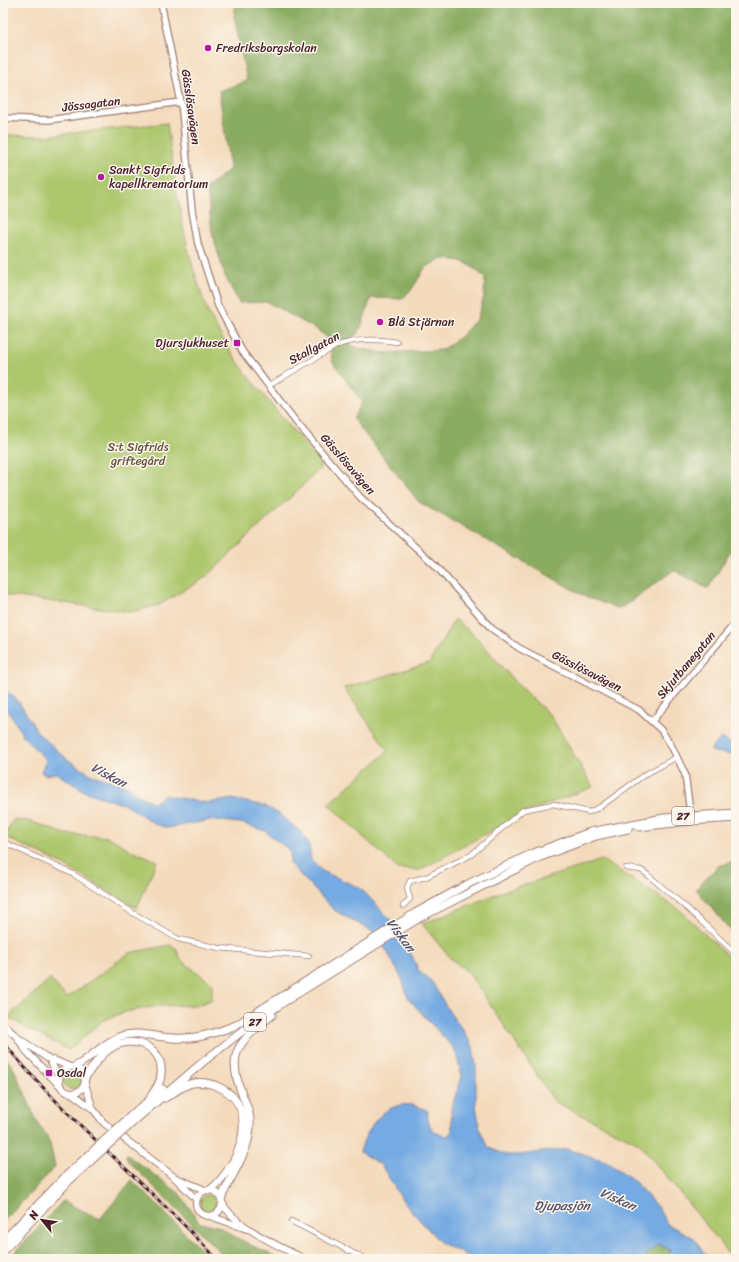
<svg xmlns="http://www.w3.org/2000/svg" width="739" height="1262" viewBox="0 0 739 1262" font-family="Sriracha,sans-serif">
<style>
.green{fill:#adc76d;stroke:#7c734c}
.forest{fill:#8aac60;stroke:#6a6646;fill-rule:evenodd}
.water{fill:#75aae2;stroke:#606486}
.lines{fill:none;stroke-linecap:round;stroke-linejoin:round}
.minor-casing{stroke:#9f7c74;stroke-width:6}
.tertiary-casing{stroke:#9f7c74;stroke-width:8}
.secondary-casing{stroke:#9f7c74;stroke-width:8}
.primary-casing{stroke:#9f7c74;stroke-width:9}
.minor{stroke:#fff;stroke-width:4.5}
.tertiary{stroke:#fff;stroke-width:5.5}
.secondary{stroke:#fff;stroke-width:6}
.primary{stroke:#fff;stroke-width:7}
.rail-casing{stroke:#4a1f2b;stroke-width:3}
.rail{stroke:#fbf7ec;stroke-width:1.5;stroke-dasharray:4.5;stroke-linecap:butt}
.primary-bridge-casing{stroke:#9f7c74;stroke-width:9;stroke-linecap:butt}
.primary-bridge{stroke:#fff;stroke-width:7}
.poi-dot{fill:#b5179e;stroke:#fbf7ec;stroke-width:1.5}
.labels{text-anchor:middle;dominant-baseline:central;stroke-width:3;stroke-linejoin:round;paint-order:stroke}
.shield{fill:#fbf7ec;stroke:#7f6065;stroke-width:1}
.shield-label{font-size:11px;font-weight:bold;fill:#4a1f2b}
.poi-label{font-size:12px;fill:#4a1f2b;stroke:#fbf7ec;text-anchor:start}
.street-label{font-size:12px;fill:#4a1f2b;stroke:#fbf7ec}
.park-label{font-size:12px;fill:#68513f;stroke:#fbf7ec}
.water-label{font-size:13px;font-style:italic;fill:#59506b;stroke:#fbf7ec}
</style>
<rect width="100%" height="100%" fill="#fbf7ec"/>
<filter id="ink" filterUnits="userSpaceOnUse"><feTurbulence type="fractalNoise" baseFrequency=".025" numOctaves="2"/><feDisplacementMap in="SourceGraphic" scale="8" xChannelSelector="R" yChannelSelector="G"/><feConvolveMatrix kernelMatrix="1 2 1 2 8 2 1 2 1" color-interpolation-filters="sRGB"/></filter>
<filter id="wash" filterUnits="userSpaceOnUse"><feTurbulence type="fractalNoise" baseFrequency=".012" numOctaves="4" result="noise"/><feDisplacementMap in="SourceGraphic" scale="16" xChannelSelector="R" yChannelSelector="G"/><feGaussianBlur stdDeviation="0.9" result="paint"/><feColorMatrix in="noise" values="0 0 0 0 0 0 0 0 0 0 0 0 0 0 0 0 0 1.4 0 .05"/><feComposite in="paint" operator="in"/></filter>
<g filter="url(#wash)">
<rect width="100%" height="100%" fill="#f4dabc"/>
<!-- green -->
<path class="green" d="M167,123C175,179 181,235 200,289C203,297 205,305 208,312C236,369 281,415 321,463L319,470L206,577L159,605L131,612L3,595V135L43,136Z
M455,619L479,640L514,681L551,716L593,787L522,814L420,870L398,869L328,804L388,751L344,688L429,663Z
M13,820L29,821L66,834L108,837L131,850L157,861L137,908L60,863L5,837Z
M602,860L680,910L736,964V1259H731L723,1246L639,1143L555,1102L468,972L451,959L422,924L501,892Z
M170,945L176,948L182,961L213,984L211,1000L197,1005L158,1006L125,1012L102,1021L69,1050L26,1028L8,1017L50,979L67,998L129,953Z
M63 1080a9 9 0 1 1 18 0a9 9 0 1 1-18 0Z
M200 1203a8 8 0 1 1 16 0a8 8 0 1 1-16 0Z"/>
<!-- forest -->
<path class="forest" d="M236,3H736V538L731,550L708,589L674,570L620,609L586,597L419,502L353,419L362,402L332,361L328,338L316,329L267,302L239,303L225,276L212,233L207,188L230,169L219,91L247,81L234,16ZM440,259C463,259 469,263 485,278L484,297L477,319L461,336L442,350L383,353L354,347L350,344L351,337L359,333L371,298L402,299L412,289L425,268Z
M736,861V937L696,889L718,866Z
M3,1054L14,1069L39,1126L46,1134L50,1144L55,1167L3,1222Z
M126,1154L179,1193L200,1223L218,1226L237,1238L280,1259H227L127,1160Z
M132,1180L211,1259H9L63,1201L100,1219Z
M658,1244L670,1250L669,1259H643Z"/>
<!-- water -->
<path class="water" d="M3,688L19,702L38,733L67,759L92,775L128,786L137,795L153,802L157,801L163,795L208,803L232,799L265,806L279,814L302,833L309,844L311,859L322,871L360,888L389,918L411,954L419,971L432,982L450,1013L462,1029L473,1047L476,1066V1105L480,1130L489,1148L506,1155H519L567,1149L606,1161L632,1179L659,1209L667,1224L694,1238L708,1259H669L670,1250L658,1244L643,1259H474L441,1243L405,1204L381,1165L360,1152C369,1119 394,1092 428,1111C426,1125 434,1135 448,1136L452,1131L451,1109L462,1076L455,1050L408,998L402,979L385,948L373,932L334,910L290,864V851L265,831L241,823L211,820L168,828L155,824L126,805L86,792L56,773L45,775L41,772L46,760L23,736L9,712L3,706Z
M721,738L736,746V758L732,755L711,751L712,747Z"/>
</g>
<g filter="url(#ink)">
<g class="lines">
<!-- minor casing -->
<g class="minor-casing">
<path id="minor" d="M268,386L336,346C356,338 376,339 397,342
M3,842L73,874L133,913L178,939L219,948L309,956
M626,868L641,870L648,875L689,910L736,954
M403,906L410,899L407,888L410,881L426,877L471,855L523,810L553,804L589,812L600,807L644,775L677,757
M291,1221L365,1259"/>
</g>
<!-- tertiary casing -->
<g class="tertiary-casing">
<path id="tertiary" d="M161,3L181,102L192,210L198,244L218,306L242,351L296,422L360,497L434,564L491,628L519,648L639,710L661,730L671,745L685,774L691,820
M3,118L48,120L181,102
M652,721L736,622"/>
</g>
<!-- secondary casing -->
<g class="secondary-casing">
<path id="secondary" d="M3,1024L17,1037L50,1060L59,1078
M18,1039L27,1052L58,1084
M50,1060H54L70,1067
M59 1080a13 13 0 1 1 26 0a13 13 0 1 1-26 0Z
M85,1084L93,1109
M73,1094L93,1109L104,1123L174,1177L196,1199
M174,1177L205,1190
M196 1203a13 13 0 1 1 26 0a13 13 0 1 1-26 0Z
M222,1202C232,1225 282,1248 305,1259
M210,1216L247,1229"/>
</g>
<!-- primary casing -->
<g class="primary-casing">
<path id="primary" d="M639,827L691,821L736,818
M74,1067C91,1059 103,1042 121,1036C137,1031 156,1037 173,1038C195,1040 216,1033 236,1025L417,912L468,884L531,854L590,832L664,818L736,813
M85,1078C92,1067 100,1055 111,1048C132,1034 164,1046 161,1074C161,1082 156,1089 151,1096
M165,1098C173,1093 181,1087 189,1084C199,1081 210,1083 219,1087C263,1108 239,1167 210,1190
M137,1110L163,1089
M141,1115L203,1062L249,1026L284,1002L421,917L538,858L596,836L628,829
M221,1199C231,1175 249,1153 250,1126C251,1114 246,1104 242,1094C225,1051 240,1042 272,1015
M3,1241L66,1176
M3,1251L69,1181"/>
</g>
<!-- minor -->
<use href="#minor" class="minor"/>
<!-- tertiary -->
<use href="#tertiary" class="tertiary"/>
<!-- secondary -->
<use href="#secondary" class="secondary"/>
<!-- primary -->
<use href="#primary" class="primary"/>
<!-- rail casing -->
<g class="rail-casing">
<path id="rail" d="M3,1042C67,1121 148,1184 217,1259"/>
</g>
<!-- rail -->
<use href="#rail" class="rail"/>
<!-- primary-bridge casing -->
<g class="primary-bridge-casing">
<path id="primary-bridge" d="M66,1176L137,1110
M69,1181L141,1115"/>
</g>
<!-- primary-bridge -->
<use href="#primary-bridge" class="primary-bridge"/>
</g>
</g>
<!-- markers -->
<g class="poi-dot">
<circle cx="208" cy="48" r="4"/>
<circle cx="101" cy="177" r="4"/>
<circle cx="380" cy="322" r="4"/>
<rect x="233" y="339" width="8" height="8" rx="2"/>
<rect x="45" y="1069" width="8" height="8" rx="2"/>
</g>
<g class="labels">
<!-- shield labels -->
<g class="shield">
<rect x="672" y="807" width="22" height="18" rx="3"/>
<rect x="244" y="1013" width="22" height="18" rx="3"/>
</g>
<g class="shield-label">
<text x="683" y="816">27</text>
<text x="255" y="1022">27</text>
</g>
<!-- poi labels -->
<g class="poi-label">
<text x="216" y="48">Fredriksborgskolan</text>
<text x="109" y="170">Sankt Sigfrids<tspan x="109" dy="14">kapellkrematorium</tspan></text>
<text x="388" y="322">Blå Stjärnan</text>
<text x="229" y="343" text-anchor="end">Djursjukhuset</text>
<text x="57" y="1073">Osdal</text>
</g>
<!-- street labels -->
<g class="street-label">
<text transform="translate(91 104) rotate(-7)">Jössagatan</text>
<text transform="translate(191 107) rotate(82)">Gässlösavägen</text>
<text transform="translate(314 348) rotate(-28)">Stallgatan</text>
<text transform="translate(348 464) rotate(49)">Gässlösavägen</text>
<text transform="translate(686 665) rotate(-50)">Skjutbanegatan</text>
<text transform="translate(587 671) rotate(27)">Gässlösavägen</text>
</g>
<!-- park labels -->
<g class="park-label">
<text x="138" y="447">S:t Sigfrids<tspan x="138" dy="14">griftegård</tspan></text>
</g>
<!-- water labels -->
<g class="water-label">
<text transform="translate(109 775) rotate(28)">Viskan</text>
<text transform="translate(401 935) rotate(53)">Viskan</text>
<text transform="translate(618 1199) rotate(24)">Viskan</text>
<text x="562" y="1205">Djupasjön</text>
</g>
</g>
<!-- margin -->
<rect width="739" height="1262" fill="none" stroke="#fbf7ec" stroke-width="16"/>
<!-- north arrow -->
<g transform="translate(42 1220) rotate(300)" stroke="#fbf7ec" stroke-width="3" paint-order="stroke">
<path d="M0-3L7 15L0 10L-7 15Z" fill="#4a1f2b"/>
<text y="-6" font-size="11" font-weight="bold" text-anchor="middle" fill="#4a1f2b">N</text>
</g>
</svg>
